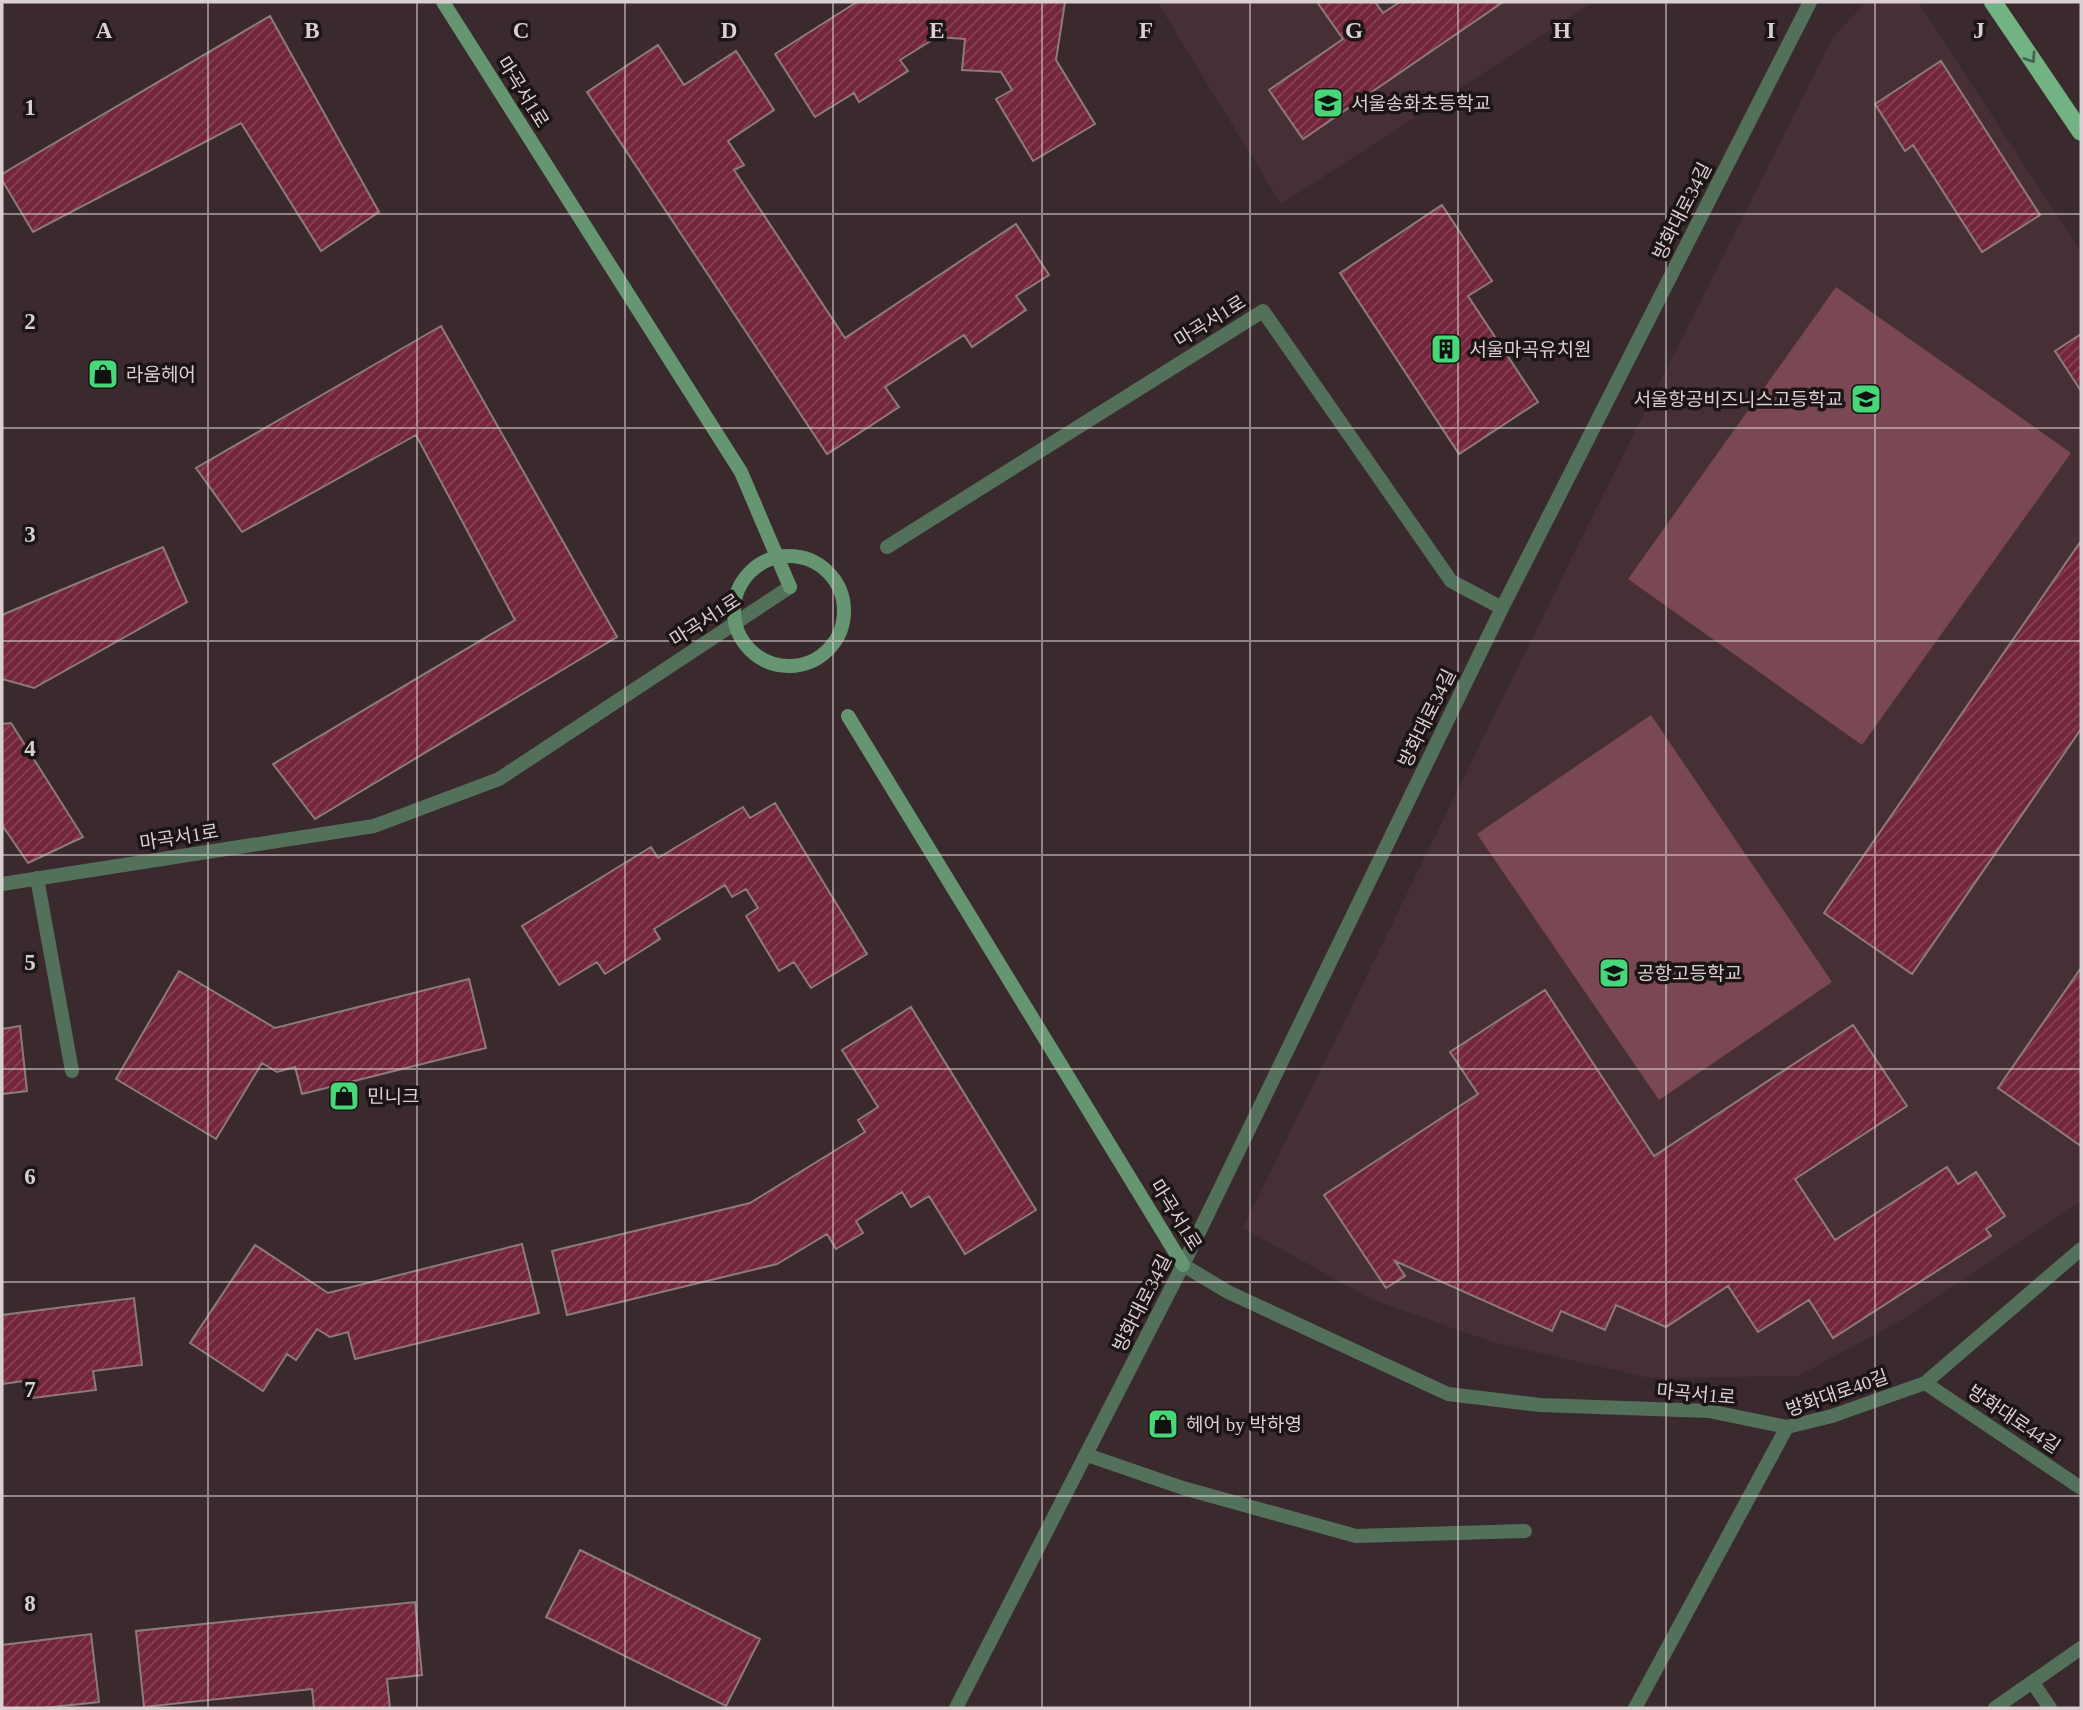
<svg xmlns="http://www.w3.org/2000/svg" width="2083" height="1710" viewBox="0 0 2083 1710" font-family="'Times New Roman','Noto Sans KR',serif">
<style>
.built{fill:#473035}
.pitch{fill:#7a4853}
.building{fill:url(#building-hatch);stroke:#8d7a7d;stroke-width:2}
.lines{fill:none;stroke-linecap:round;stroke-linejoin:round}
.lane{stroke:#53715a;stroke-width:14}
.street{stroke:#53715a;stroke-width:14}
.secondary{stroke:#669671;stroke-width:14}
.primary{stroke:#73b283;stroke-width:18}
.oneway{stroke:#48644c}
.grid{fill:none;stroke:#dacfd1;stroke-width:2;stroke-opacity:0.55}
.labels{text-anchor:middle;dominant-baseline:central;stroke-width:7;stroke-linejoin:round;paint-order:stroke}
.street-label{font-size:19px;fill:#dacfd1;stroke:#1c1516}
.poi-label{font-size:19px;fill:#dacfd1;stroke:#1c1516;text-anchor:start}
.grid-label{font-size:23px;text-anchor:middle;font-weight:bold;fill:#dacfd1;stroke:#1c1516;stroke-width:7;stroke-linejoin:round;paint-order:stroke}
</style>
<defs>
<pattern id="building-hatch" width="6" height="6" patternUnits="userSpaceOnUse" patternTransform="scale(1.75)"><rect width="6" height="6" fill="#73253c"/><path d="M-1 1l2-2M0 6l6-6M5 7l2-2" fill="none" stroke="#864457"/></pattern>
</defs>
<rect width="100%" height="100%" fill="#3a2a2d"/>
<!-- built -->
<path class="built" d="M1157,2H1593L1281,204Z
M1866,2H1918L2081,252V1201L1900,1321L1798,1376L1650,1378L1492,1342L1371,1299L1243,1228L1577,547L1832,39Z"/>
<!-- pitch -->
<path class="pitch" d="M1836,287L2071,453L1862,745L1628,579Z
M1651,715L1832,982L1659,1100L1477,834Z"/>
<!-- building -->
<path class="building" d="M857,2H1065L1056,60L1095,124L1033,161L996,99L1012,90L1001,72L962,70L965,39L937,37L900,60L908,71L859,102L854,93L815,117L775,54Z
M1317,2H1375L1383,13L1400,2H1503L1303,139L1269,90L1343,39Z
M270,16L379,212L321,251L241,123L33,232L2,180V174Z
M658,45L684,85L736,51L774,110L728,141L744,165L734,170L845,338L1016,224L1049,275L1016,296L1026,310L972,347L964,335L885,387L899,407L827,454L587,92Z
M1941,61L2040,215L1982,252L1913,145L1905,151L1875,104Z
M1442,205L1492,281L1468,296L1538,402L1459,454L1340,273Z
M441,326L617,637L315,819L273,764L515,620L416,435L242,532L196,468Z
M2081,334V391L2055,351Z
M2081,541V729L1912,974L1824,913Z
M163,547L187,602L34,688L2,679V615Z
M11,723L83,837L28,863L2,825V724Z
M775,803L867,954L811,988L794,962L779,971L746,916L758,908L746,889L732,897L725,885L654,929L660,939L605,974L597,962L559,985L522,926L651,847L658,858L743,807L750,818Z
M2081,968V1146L1998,1088Z
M179,971L275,1028L469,979L486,1048L302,1094L295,1067L277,1072L262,1063L216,1139L116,1079Z
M1545,990L1654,1156L1853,1025L1907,1106L1795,1179L1835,1240L1947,1167L1958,1184L1976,1172L2005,1216L1986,1229L1991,1236L1833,1338L1809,1300L1758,1332L1728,1286L1666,1327L1616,1305L1605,1330L1561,1311L1552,1331L1395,1261L1405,1276L1386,1288L1324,1195L1478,1094L1450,1052Z
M911,1007L1036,1210L965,1254L929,1196L911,1207L902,1192L856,1221L863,1233L836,1249L827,1234L777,1264L567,1315L552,1251L750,1203L865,1132L858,1120L878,1107L842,1050Z
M20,1026L27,1091L2,1094V1029Z
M522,1244L539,1313L355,1359L348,1332L330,1337L317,1329L296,1360L287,1354L263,1391L190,1343L255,1245L328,1293Z
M134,1298L142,1365L93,1371L96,1390L33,1398L31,1380L2,1384V1315Z
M580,1550L760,1639L726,1706L546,1617Z
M415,1602L422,1675L387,1679L390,1708H314L312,1689L144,1707L136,1631Z
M91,1634L99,1702L43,1708H2V1645Z"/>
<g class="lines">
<!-- lane -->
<path class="lane" d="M37,878L72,1071
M1087,1455L1183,1488L1356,1536L1525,1531
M2033,1683L2050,1708
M1635,1708L1787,1427
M1995,1708L2081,1648"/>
<!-- street -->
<path class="street" d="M887,547L1263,311L1451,581L1502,608
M2,884L374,826L499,779L790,587
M1183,1265L1228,1292L1448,1394L1540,1405L1709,1411L1787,1427L1832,1416L1925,1383L2081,1249
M1925,1383L2081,1488
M956,1708L1183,1265L1502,608L1810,2"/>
<!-- secondary -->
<path class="secondary" d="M443,2L741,472L790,587
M734 611a55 55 0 1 1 110 0a55 55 0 1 1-110 0Z
M848,716L1183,1265"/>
<!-- primary -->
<path class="primary" d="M1993,2L2081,132"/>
</g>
<!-- one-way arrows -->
<defs><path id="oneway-chevron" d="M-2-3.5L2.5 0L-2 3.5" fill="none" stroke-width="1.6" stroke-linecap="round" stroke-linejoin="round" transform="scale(1.75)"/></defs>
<use class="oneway" href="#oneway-chevron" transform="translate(2031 58) rotate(56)"/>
<!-- grid -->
<path class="grid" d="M208,2V1708M417,2V1708M625,2V1708M833,2V1708M1042,2V1708M1250,2V1708M1458,2V1708M1666,2V1708M1875,2V1708M2,214H2081M2,428H2081M2,641H2081M2,855H2081M2,1069H2081M2,1282H2081M2,1496H2081"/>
<!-- icons -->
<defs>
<g id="school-square" transform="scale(1.575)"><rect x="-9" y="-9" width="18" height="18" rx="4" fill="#46d779" stroke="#1c1516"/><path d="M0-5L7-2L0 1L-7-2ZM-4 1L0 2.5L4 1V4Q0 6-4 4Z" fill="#111"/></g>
<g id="building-square" transform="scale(1.575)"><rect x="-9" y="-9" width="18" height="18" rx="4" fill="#46d779" stroke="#1c1516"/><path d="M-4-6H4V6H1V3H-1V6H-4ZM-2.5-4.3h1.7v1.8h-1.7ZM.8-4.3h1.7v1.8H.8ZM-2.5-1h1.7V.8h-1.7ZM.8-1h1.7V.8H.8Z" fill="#111"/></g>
<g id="shop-square" transform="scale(1.575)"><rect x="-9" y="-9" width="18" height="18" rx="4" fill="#46d779" stroke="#1c1516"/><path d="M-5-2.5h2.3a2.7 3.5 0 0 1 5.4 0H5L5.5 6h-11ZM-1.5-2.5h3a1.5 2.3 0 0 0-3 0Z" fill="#111"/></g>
</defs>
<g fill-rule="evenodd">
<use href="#school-square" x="1328" y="103"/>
<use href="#building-square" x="1446" y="349"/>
<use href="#shop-square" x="103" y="374"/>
<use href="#school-square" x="1866" y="399"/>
<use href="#school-square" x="1614" y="973"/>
<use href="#shop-square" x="344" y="1096"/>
<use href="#shop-square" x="1163" y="1424"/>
</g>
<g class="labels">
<!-- street labels -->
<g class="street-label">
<text transform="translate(523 92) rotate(58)">마곡서1로</text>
<text transform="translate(1682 211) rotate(-63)">방화대로34길</text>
<text transform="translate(1210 321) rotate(-32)">마곡서1로</text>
<text transform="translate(705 620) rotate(-33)">마곡서1로</text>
<text transform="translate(1427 718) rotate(-64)">방화대로34길</text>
<text transform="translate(179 837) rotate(-9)">마곡서1로</text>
<text transform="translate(1176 1215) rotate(58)">마곡서1로</text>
<text transform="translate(1142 1303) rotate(-63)">방화대로34길</text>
<text transform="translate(1837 1393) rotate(-19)">방화대로40길</text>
<text transform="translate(1696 1394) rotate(5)">마곡서1로</text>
<text transform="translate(2014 1419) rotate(34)">방화대로44길</text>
</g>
<!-- poi labels -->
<g class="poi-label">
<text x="1351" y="103">서울송화초등학교</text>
<text x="1469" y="349">서울마곡유치원</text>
<text x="126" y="374">라움헤어</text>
<text x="1843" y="399" text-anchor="end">서울항공비즈니스고등학교</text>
<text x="1637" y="973">공항고등학교</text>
<text x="367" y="1096">민니크</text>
<text x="1186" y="1424">헤어 by 박하영</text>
</g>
</g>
<g class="grid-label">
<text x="104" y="38">A</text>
<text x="312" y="38">B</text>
<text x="521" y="38">C</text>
<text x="729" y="38">D</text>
<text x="937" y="38">E</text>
<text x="1146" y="38">F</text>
<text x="1354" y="38">G</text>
<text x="1562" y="38">H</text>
<text x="1771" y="38">I</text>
<text x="1979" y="38">J</text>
<text x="30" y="115">1</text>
<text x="30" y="329">2</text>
<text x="30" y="542">3</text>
<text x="30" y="756">4</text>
<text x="30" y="970">5</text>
<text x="30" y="1184">6</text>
<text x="30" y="1397">7</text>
<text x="30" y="1611">8</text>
</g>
<!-- border -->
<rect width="2083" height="1710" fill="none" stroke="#dacfd1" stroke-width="7"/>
</svg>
